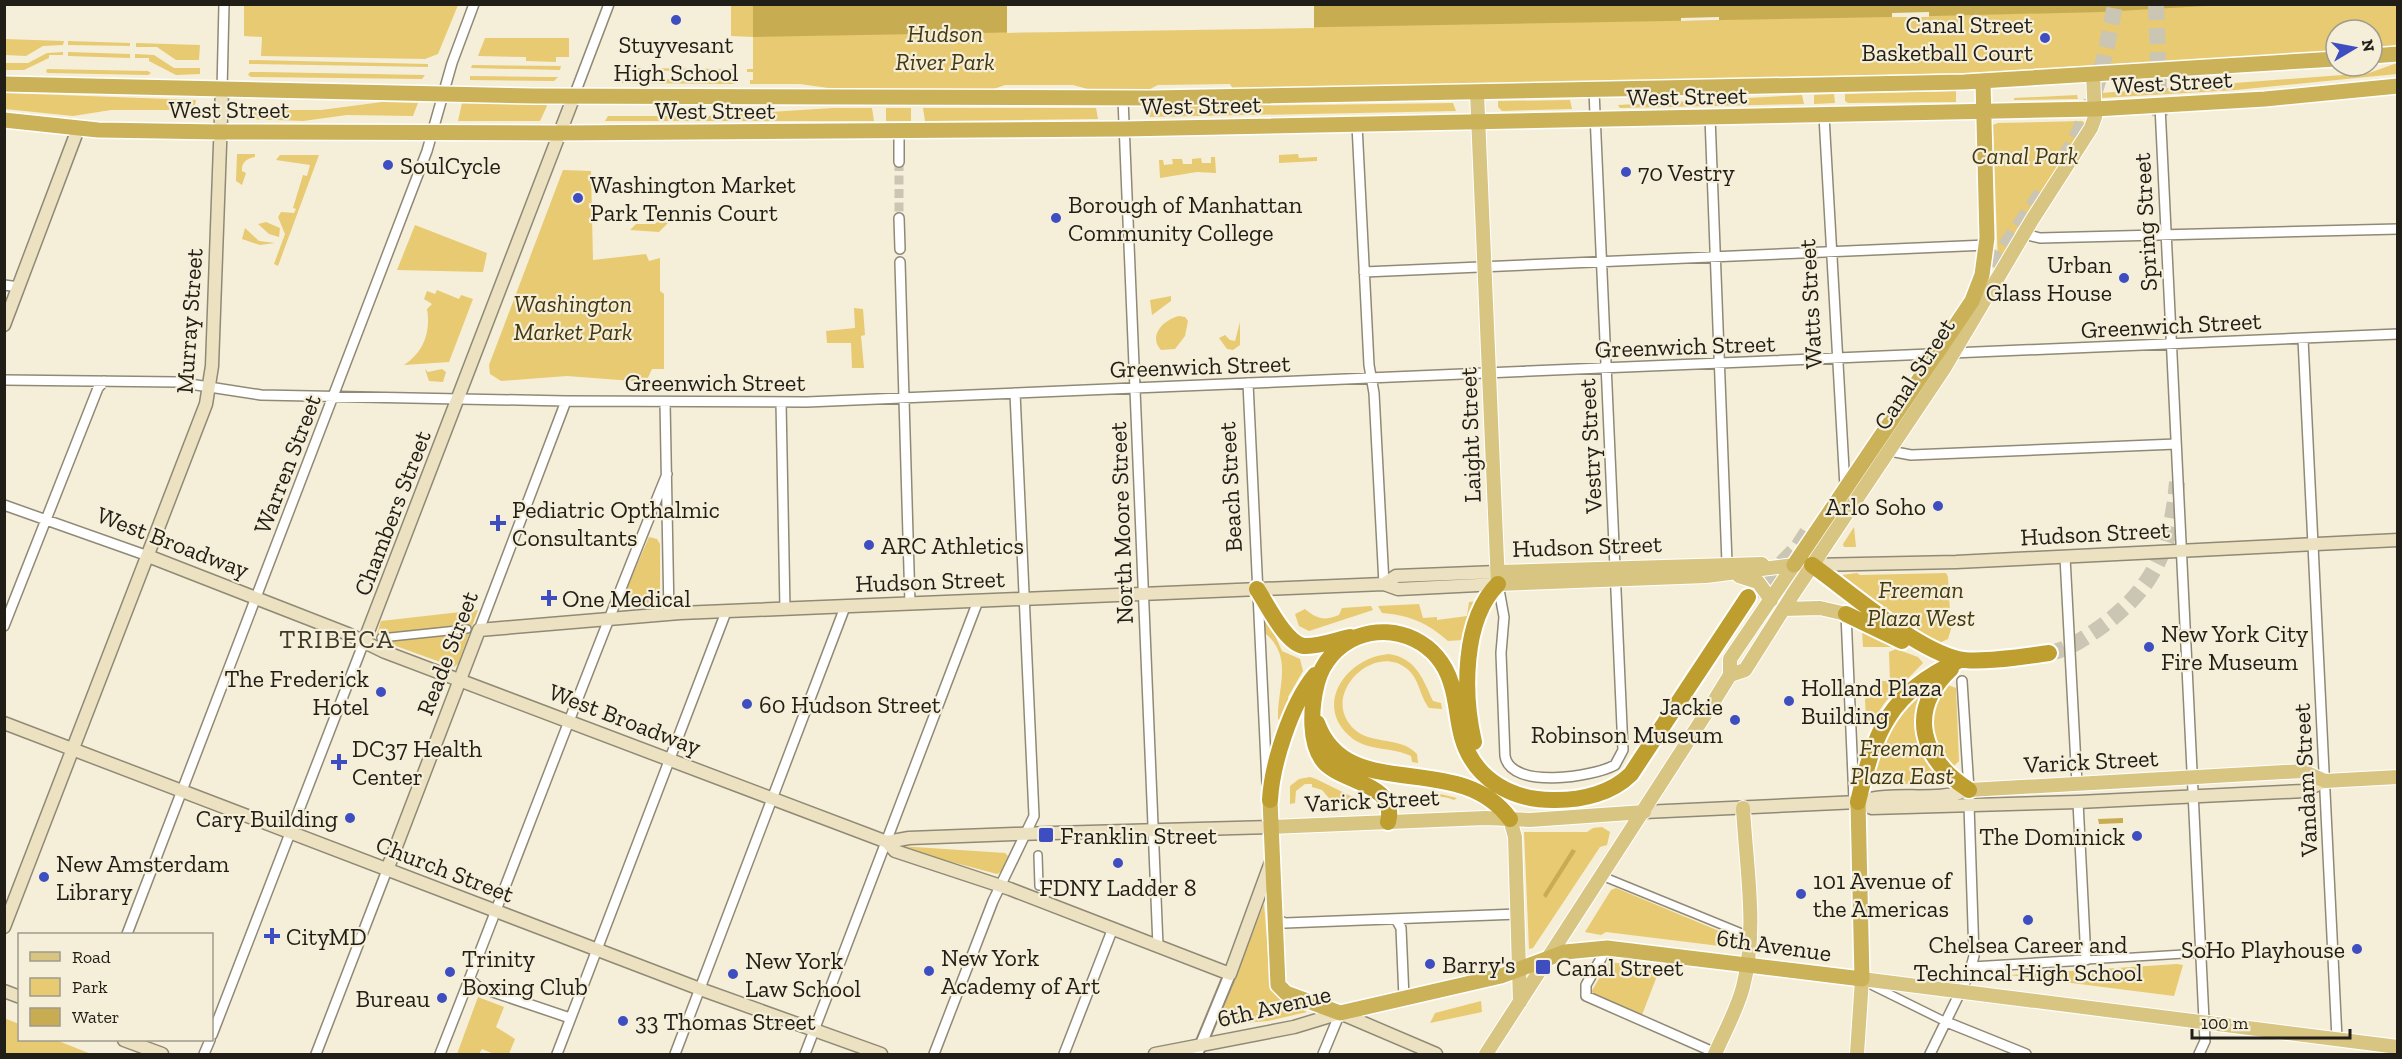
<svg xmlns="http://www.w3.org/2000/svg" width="2402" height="1059" viewBox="0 0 2402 1059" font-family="'Zilla Slab',serif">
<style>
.green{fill:#e7ca71}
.water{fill:#c8ac52}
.pier{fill:#f5efda}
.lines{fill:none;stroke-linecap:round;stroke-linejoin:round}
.minor-tunnel{stroke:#cbc5b3;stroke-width:9;stroke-dasharray:9 4.5;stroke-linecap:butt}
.motorway-tunnel{stroke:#cbc5b3;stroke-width:16;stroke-dasharray:16 8;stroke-linecap:butt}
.pedestrian-casing{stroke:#908976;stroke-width:10}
.minor-casing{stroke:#908976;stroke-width:12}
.tertiary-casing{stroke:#908976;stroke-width:14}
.secondary-casing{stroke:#908976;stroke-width:15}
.primary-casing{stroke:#fff;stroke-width:16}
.trunk-casing{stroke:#fff;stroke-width:18}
.motorway-casing{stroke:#fff;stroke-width:20}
.pedestrian{stroke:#fff;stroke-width:7}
.minor{stroke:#fff;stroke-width:9}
.tertiary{stroke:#fff;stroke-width:10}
.secondary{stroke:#ece2c1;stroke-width:12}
.primary{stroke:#d8c582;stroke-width:14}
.trunk{stroke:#cbb258;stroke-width:15}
.motorway{stroke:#be9e2f;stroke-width:16}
.poi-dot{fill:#3e4ec1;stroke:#f5efda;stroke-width:2}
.labels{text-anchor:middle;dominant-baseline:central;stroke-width:4.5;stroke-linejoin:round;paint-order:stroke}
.poi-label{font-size:24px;fill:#211e17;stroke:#f5efda;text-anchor:start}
.park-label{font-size:24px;font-style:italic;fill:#443810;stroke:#f5efda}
.street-label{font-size:24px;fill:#211e17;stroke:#f5efda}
.neighbourhood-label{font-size:26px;letter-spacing:1.5px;fill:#3f3a29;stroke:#f5efda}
</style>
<rect width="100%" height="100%" fill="#f5efda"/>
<!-- green -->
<path class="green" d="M731,4L2398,5L2397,46L2372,48V30H2336V51L1968,73L1233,89L1230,84L1158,85L1148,90H1091L1073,85H1005L991,90H842L800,84H750V80H753V72H747V69H753V37L731,36Z
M244,5V4L458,5L438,54L425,59L261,56L262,37L244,36Z
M485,38H569V57H556V62L526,61V57L478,56Z
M5,39L64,41L63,45L43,46L26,56L5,55Z
M68,41L130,43V46L68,45Z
M136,43L200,45L199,60H176L157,47H136Z
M63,52V55H49V58L24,70H5V63H28L47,53Z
M68,52L130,54V58L68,56Z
M135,54L154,55L174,68H200V74L176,75L149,61V58H135Z
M249,60L428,64V67L249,64Z
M2397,63V74L2236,90L2101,98V93L2369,73Z
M472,65L561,66L560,70L471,68Z
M628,68L738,69V72L627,70Z
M47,69L148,71L151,73L148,75L48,73L46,72Z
M250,72H262L425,75L422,79L251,77L248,75Z
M470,76L548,77H558L554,81L470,80Z
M623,79L738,80L734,84L622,83Z
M1956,91V102L1848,103L1845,101V94Z
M5,93L196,100L194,110H111L73,116L5,109Z
M1834,94L1835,103L1814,104V95Z
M1802,95L1804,104L1620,108L1618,105Z
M2077,95L2078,99L2014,100V98Z
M1570,100L1572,109L1502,111L1498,107V101Z
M382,102L418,103L413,116L347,115L303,121L246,119L248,110H321Z
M462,103L545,104L547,106L540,121H458Z
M1453,103L1456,111L1150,117L1147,115V107Z
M833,108H872L874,121H605L608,116H708Z
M886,108H911V121H886Z
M923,108H1096L1098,119L925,121Z
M2082,121L2085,123L2082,128L2017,229L1998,265L1993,125L1998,123Z
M237,154H255V157C248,158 241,162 242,171L246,173L242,185L236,181Z
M1298,154L1299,158L1317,157V161L1279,163V155Z
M280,155H319L278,266L274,264L285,234L278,217L281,212L294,213L296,209L293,208L303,175L307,176L310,165L276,160Z
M1211,157H1215L1216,173L1197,172L1160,178L1159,160H1163L1164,165L1173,164L1172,159H1182L1183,164H1192V159L1201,158L1202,163H1211Z
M563,170L591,171L593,260L646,254L649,261L660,258V291L664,294V369H652L646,382L567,376L501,381L490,374L489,365Z
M671,208L675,216L659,232L630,230L636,224H655Z
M266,222L280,228L279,237L269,234L258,224Z
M415,225L487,253L483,272L397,270Z
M245,228L259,241L275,243L260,245L242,239Z
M437,290L459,299L461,295L473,299L449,362L404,365C424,352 431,331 427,309L432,304L424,299L427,291L435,294Z
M1171,296V301L1152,315L1150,300Z
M854,308L863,309L865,335L861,336L864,368H852L851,343H827L826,331L855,328Z
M1179,316L1185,317L1188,321L1185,336L1175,349L1161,350C1148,336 1163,320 1179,316Z
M1240,322V345L1233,350L1227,349L1219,338L1225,335L1230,340L1235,341Z
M425,369L428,372L442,369L446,372L443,382L429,381Z
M1854,527L1856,547H1844L1843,544Z
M649,537L657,539L660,544V599C652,605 631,606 623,601V597Z
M1857,573L1860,575L1946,573L1948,577L1951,629L1948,639L1935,645L1876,604L1842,575Z
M1479,601L1475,603L1462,640L1448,641C1428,623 1409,615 1382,613L1378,606L1419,604L1423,618L1437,617V620L1467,616L1469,602Z
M1371,606L1373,610L1309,631L1299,626L1295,614L1305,609C1317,619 1324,621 1339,615L1342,608Z
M478,610L458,664L454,667L382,641L377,634L381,621Z
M1265,620H1268L1282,651L1300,659L1303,671L1288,697L1290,701L1281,722L1278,719C1277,688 1294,657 1265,633Z
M1862,630L1891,646V647H1863Z
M1896,649L1918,657L1923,663L1886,701L1872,721L1866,722L1865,699L1878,681H1890L1889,652Z
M1389,654C1416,658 1423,679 1433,701L1441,703L1442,709L1429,708C1419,695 1420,679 1406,668C1375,644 1326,689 1348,722C1365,748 1399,734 1417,754L1418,763L1412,762L1411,756C1392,747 1370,751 1353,739C1311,707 1346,657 1389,654Z
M1935,676L1923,704L1942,781L1884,786L1873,775C1883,730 1903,707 1935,676Z
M1945,684L1956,688L1959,761L1954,766L1936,749L1929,715Z
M1310,777L1316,779L1363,802L1333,803L1322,790L1312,787V784H1305L1296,791L1295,803L1290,804V786L1299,779Z
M1436,793L1457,798L1454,800C1436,792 1425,801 1408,802L1404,806L1407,799Z
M1602,827L1610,832L1607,845L1600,847L1533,948L1529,949L1524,832H1587L1593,828Z
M900,846L1005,853L1008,856L1001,872L997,874L899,848Z
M1616,888L1736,938V948L1606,932L1601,935L1585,932L1611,890Z
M1264,904L1271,990L1280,999L1307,1012L1268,1021L1221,1025L1220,1018Z
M1609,962L1660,968L1642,1015L1591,992Z
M2177,964L2183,965L2174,996L2009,975Z
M478,997L504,1007L496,1027L515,1039L509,1054H494L482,1049L479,1054H457Z
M1481,1001L1482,1012L1430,1023L1435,1013Z
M4,1018L19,1024L20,1040H56L91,1054H5Z"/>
<!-- water -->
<path class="water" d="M753,5H2222L2101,12L1892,17L753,37Z
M2123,818V823L2099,824L2098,819Z
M1572,849L1576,851L1546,898L1543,895Z"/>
<!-- pier -->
<path class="pier" d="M1007,5H1314V28L1007,33Z
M1929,12V17H1892V13Z
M1719,17V20L1681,21V18Z"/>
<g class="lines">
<!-- minor-tunnel -->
<path class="minor-tunnel" d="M899,162V218"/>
<!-- motorway-tunnel -->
<path class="motorway-tunnel" d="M2156,4L2160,120
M2064,159C2094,112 2105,59 2115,4
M1978,286L2042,193
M1748,597L1797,548L1808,531
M2049,653C2068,650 2083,639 2098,629C2154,589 2171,549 2177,482"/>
<!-- pedestrian casing -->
<g class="pedestrian-casing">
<path id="pedestrian" d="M381,638L467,629
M1038,855L1039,886
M1602,876L1749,936
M2086,960L2200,953
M1869,984L1944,1021"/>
</g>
<!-- minor casing -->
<g class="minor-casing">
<path id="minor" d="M222,90L224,4
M574,96L609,4
M1123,99L1158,946
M2160,106L2205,1041L2199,1054
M1824,116L1845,487
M1710,117L1727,563
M1357,125L1369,365L1374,393L1384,584
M899,132V162
M899,218L900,249
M2024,234L2040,238L2398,229
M900,262L910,604
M1364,272L1987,245
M4,285L19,287
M2303,339L2337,1039
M4,380L177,382L261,395L566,401L807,402L2398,334
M1248,383L1267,783
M665,402L669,614
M781,402L785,609
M1890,451L1911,455L2176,444
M4,505L148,556
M2065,557L2077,784
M1498,584L1504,617L1501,653L1505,756C1511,790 1593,777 1615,765L1623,750L1594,91
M1846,614L1854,800
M4,626L98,388L104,381
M479,630L566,401
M1962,681L1969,790
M1275,918L1285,923L1518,914
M1396,919L1401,928L1404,998
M127,934L427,151L452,63L474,4
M1607,948L1586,985V996L1718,1054
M1972,967L2086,960L2078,802
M470,979L478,987L570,1018
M1944,1021L2026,1054
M212,1035L364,642
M204,1054L210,1040
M316,1054L387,870
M440,1054C516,861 588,667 667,474
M557,1054L726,612
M675,1054L845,607
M805,1054L978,601
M934,1054L993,901L1034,816L1015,393
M1064,1054L1113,928
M1323,1054L1340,1013
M1930,1054L1969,974L1974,956L1969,805"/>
</g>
<!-- tertiary casing -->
<g class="tertiary-casing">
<path id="tertiary" d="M1197,1054L1230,974"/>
</g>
<!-- secondary casing -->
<g class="secondary-casing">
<path id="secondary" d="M4,325L78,129
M148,556L348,634L385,652L887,842L895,851L1010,889L1230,974L1271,862
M1812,565L1956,562L2398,540
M1384,584L1396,576L1498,572
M364,642L574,96
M4,723L700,989L881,1054
M1858,802L1872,808L2078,802L2304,791L2325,781
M1644,812L1858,802C1894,790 1933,803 1969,790
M887,842L909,838L1014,834L1271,827
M387,870L479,630L680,613L1384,584L1398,589L1498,584
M4,927L206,404L212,366L222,90
M4,991L20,997
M124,1040L162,1054
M1155,1054L1294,1027L1340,1013L1436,1054"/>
</g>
<!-- primary casing -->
<g class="primary-casing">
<path id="primary" d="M1477,93L1498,584L1706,576L1794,565
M1498,572L1762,564
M1739,576L1758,582L1771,600
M1784,609L1820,608L1846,614
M1730,675L1745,670L1793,594L1945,367L2032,220L2091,128L2095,117L2093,75
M1969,790L2303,771L2325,781L2398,777
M1510,819L1515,837L1520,1002
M1271,827L1485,818L1530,820L1644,812
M1486,1054L1714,701L1730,675V659L1794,565
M1715,1054C1724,1033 1737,1010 1743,987C1758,930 1746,866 1743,808
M1857,1054L1862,979L2398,1047"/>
</g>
<!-- trunk casing -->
<g class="trunk-casing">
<path id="trunk" d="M2372,56L2398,54
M4,84L534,96L1152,98L1964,82L2336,59
M4,120L98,130L219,132L559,133L1124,129L2095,109L2265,99L2398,86
M1794,565L1972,301L1982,275L1987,238L1983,81
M1270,800L1278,985L1286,993L1340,1013L1501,976L1565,952L1607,948L1862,979L1858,802"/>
</g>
<!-- motorway casing -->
<g class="motorway-casing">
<path id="motorway" d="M1812,565C1850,592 1915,649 1958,659C1978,664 2027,656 2049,653
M1257,589C1267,604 1286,644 1304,646C1318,647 1336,640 1350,637
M1846,614L1902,641
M1951,669C1906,711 1921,759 1969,790
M1317,723C1347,806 1458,748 1510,819
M1474,742C1463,695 1462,620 1498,584
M1270,800C1272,764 1291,704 1315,675
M1858,802C1875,729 1890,693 1960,660
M1388,822C1398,784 1345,783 1325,763C1308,745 1311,706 1317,683C1322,663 1337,645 1357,637C1397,622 1439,643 1451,683C1457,701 1457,719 1462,737C1474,780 1513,801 1556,800C1583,800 1612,793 1631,774L1748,597"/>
</g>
<!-- pedestrian -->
<use href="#pedestrian" class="pedestrian"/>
<!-- minor -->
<use href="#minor" class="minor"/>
<!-- tertiary -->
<use href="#tertiary" class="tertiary"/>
<!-- secondary -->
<use href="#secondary" class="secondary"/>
<!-- primary -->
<use href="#primary" class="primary"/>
<!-- trunk -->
<use href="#trunk" class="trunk"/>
<!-- motorway -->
<use href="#motorway" class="motorway"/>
</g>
<!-- markers -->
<g class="poi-dot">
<circle cx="676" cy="20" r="6"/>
<circle cx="2045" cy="38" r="6"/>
<circle cx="388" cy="165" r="6"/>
<circle cx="1626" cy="172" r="6"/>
<circle cx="578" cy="198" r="6"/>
<circle cx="1056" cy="218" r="6"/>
<circle cx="2124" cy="278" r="6"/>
<circle cx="1938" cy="506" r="6"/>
<path d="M495 514h6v6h6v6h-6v6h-6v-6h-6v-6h6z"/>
<circle cx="869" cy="545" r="6"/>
<path d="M546 589h6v6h6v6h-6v6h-6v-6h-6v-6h6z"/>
<circle cx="2149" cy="647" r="6"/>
<circle cx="381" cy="692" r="6"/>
<circle cx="1789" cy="701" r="6"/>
<circle cx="747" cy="704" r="6"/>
<circle cx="1735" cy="720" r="6"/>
<path d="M336 753h6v6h6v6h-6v6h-6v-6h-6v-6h6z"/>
<circle cx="350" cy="818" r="6"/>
<rect x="1038" y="827" width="16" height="16" rx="3"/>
<circle cx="2137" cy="836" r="6"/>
<circle cx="1118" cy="863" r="6"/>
<circle cx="44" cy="877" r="6"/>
<circle cx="1801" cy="894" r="6"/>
<circle cx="2028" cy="920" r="6"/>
<path d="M269 927h6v6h6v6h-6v6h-6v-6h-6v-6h6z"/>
<circle cx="2357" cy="949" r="6"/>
<circle cx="1430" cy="964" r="6"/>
<rect x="1535" y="959" width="16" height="16" rx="3"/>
<circle cx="929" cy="971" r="6"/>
<circle cx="450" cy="972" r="6"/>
<circle cx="733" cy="974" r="6"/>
<circle cx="442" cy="998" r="6"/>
<circle cx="623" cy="1021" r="6"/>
</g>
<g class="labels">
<!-- poi labels -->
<g class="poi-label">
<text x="2033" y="24" text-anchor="end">Canal Street<tspan x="2033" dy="28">Basketball Court</tspan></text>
<text x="676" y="44" text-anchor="middle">Stuyvesant<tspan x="676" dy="28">High School</tspan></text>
<text x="400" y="165">SoulCycle</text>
<text x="1638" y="172">70 Vestry</text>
<text x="590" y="184">Washington Market<tspan x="590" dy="28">Park Tennis Court</tspan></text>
<text x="1068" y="204">Borough of Manhattan<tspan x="1068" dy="28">Community College</tspan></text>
<text x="2112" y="264" text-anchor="end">Urban<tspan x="2112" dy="28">Glass House</tspan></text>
<text x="1926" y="506" text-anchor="end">Arlo Soho</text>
<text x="512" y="509">Pediatric Opthalmic<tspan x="512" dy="28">Consultants</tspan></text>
<text x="881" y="545">ARC Athletics</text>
<text x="562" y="598">One Medical</text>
<text x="2161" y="633">New York City<tspan x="2161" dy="28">Fire Museum</tspan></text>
<text x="369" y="678" text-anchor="end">The Frederick<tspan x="369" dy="28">Hotel</tspan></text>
<text x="1801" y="687">Holland Plaza<tspan x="1801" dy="28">Building</tspan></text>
<text x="759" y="704">60 Hudson Street</text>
<text x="1723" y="706" text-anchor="end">Jackie<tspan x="1723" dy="28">Robinson Museum</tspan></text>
<text x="352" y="748">DC37 Health<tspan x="352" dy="28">Center</tspan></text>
<text x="338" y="818" text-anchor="end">Cary Building</text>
<text x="1060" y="835">Franklin Street</text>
<text x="2125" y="836" text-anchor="end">The Dominick</text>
<text x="56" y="863">New Amsterdam<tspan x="56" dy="28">Library</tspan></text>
<text x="1813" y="880">101 Avenue of<tspan x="1813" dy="28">the Americas</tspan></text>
<text x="1118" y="887" text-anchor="middle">FDNY Ladder 8</text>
<text x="286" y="936">CityMD</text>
<text x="2028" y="944" text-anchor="middle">Chelsea Career and<tspan x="2028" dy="28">Techincal High School</tspan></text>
<text x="2345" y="949" text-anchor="end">SoHo Playhouse</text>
<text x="941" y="957">New York<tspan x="941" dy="28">Academy of Art</tspan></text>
<text x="462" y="958">Trinity<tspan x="462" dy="28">Boxing Club</tspan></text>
<text x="745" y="960">New York<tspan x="745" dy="28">Law School</tspan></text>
<text x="1442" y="964">Barry's</text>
<text x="1556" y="967">Canal Street</text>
<text x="430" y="998" text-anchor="end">Bureau</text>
<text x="635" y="1021">33 Thomas Street</text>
</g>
<!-- park labels -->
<g class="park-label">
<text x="945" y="33">Hudson<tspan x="945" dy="28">River Park</tspan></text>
<text x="2025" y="155">Canal Park</text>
<text x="573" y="303">Washington<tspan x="573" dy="28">Market Park</tspan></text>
<text x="1921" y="589">Freeman<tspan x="1921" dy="28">Plaza West</tspan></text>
<text x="1902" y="747">Freeman<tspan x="1902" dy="28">Plaza East</tspan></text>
</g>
<!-- street labels -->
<g class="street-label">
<text transform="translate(2172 82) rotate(-3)">West Street</text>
<text transform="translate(1687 96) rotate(-1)">West Street</text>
<text transform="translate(1201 105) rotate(-1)">West Street</text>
<text x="229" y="109">West Street</text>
<text x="715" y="110">West Street</text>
<text transform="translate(2145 222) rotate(-93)">Spring Street</text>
<text transform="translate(1810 304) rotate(-93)">Watts Street</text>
<text transform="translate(189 321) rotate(-86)">Murray Street</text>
<text transform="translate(2171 325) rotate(-3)">Greenwich Street</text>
<text transform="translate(1685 346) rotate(-2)">Greenwich Street</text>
<text transform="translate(1200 366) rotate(-2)">Greenwich Street</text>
<text transform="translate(1914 374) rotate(-57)">Canal Street</text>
<text x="715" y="382">Greenwich Street</text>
<text transform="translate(1470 435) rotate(-92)">Laight Street</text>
<text transform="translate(1590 446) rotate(-93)">Vestry Street</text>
<text transform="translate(287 464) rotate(-69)">Warren Street</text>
<text transform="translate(1230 487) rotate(-93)">Beach Street</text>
<text transform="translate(392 513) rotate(-69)">Chambers Street</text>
<text transform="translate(1121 523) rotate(-92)">North Moore Street</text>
<text transform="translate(2095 533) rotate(-3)">Hudson Street</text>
<text transform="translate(173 542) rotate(21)">West Broadway</text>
<text transform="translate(1587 546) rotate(-2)">Hudson Street</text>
<text transform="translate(930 581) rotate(-2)">Hudson Street</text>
<text transform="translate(447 653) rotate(-69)">Reade Street</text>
<text transform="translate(625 719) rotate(21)">West Broadway</text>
<text transform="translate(2091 761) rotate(-3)">Varick Street</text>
<text transform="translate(2305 780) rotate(-93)">Vandam Street</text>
<text transform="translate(1372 800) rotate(-3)">Varick Street</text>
<text transform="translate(445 869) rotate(21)">Church Street</text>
<text transform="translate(1774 945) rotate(8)">6th Avenue</text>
<text transform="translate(1274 1006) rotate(-13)">6th Avenue</text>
</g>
<!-- neighbourhood labels -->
<g class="neighbourhood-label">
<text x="337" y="639">TRIBECA</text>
</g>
</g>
<!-- border -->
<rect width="2402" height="1059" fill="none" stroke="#211e17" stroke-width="12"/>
<!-- legend -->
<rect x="18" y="933" width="195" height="108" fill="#f5efda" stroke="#a09b8c" stroke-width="1.5"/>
<rect x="30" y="952" width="30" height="9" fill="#d8c582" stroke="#a09b8c" stroke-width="1.5"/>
<text x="72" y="963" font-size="18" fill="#211e17">Road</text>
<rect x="30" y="978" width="30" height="18" fill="#e7ca71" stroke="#a09b8c" stroke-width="1.5"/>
<text x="72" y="993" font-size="18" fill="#211e17">Park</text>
<rect x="30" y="1008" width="30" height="18" fill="#c8ac52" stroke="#a09b8c" stroke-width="1.5"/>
<text x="72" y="1023" font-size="18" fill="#211e17">Water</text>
<!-- north arrow -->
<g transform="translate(2354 48) rotate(80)"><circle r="28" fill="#f5efda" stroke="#a09b8c" stroke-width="1.5"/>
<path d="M0-4.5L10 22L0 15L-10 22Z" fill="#3e4ec1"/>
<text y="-9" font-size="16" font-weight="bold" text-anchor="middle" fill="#211e17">N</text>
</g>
<!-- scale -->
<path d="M2192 1029v9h158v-9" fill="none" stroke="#211e17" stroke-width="3"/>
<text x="2201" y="1029" font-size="18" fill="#211e17" stroke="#f5efda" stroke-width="4.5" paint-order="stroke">100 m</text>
</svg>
